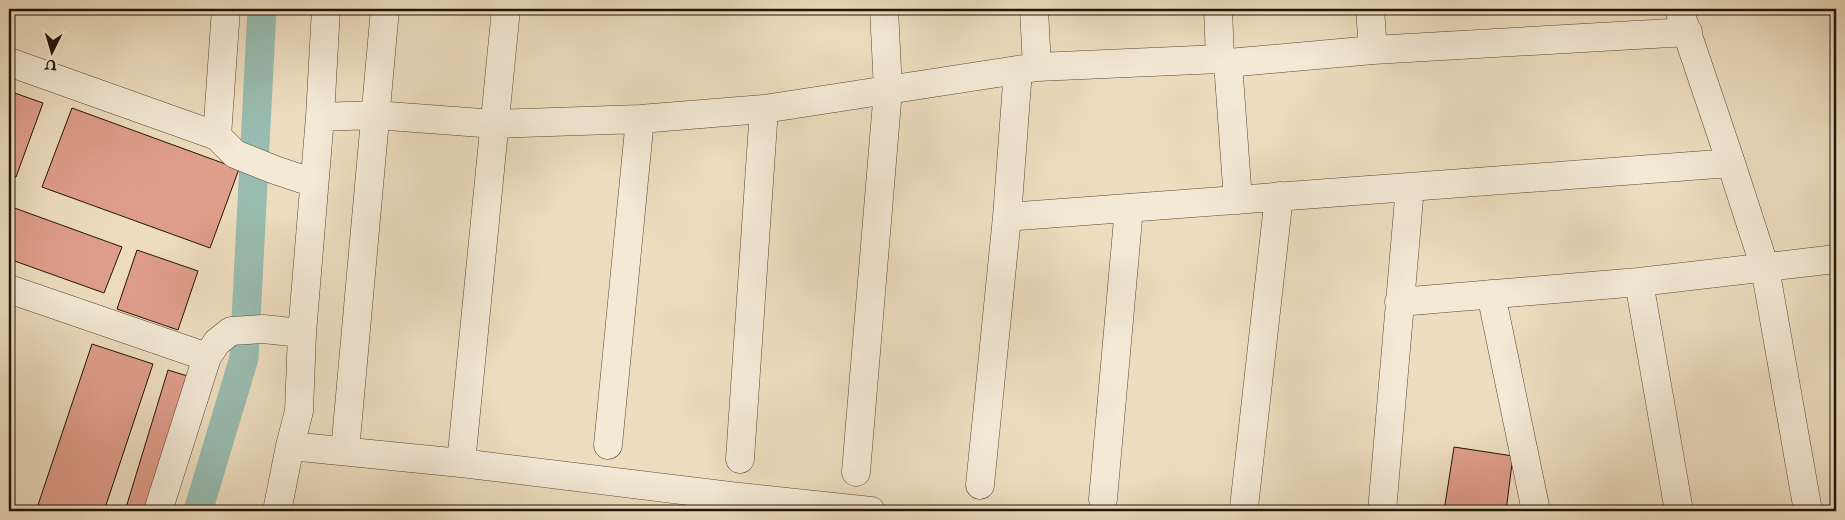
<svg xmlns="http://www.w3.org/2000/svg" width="1845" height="520" viewBox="0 0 1845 520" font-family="'IM FELL English',serif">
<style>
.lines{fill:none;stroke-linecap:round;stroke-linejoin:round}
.canal{stroke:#99bcb0;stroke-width:29}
.building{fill:#df9e8a;stroke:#22140a}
.minor-casing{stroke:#554637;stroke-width:29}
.minor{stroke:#f3e9d5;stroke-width:28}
</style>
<rect width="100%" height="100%" fill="#edddbe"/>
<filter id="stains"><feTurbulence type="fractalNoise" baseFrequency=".004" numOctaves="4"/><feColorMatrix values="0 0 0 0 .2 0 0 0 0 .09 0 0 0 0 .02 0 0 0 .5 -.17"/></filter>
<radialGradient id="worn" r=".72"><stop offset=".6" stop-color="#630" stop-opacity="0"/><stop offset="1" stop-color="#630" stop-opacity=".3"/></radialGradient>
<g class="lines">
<!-- canal -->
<path class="canal" d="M198,511L244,358L262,9"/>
</g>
<!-- building -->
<path class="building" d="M9,91L43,103L16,177L9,174Z
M72,108L239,169L210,248L42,187Z
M9,206L122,247L104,293L9,259Z
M137,250L198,271L178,330L117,309Z
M92,344L153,364L104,511H36Z
M168,370L194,378L153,511H125Z
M1454,447L1513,456L1506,511H1444Z"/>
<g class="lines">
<!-- minor casing -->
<g class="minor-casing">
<path id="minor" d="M1034,9L1037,67
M1218,9L1220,59
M1370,9L1373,50
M1679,9L1731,163L1765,268L1808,511
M9,62L217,136L226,9
M1228,63L1238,200
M320,117L375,115L495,124L640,119L764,109L1037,67L1220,59L1228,63L1373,50L1688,32
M217,136L235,154L275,170L314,183
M1007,217L1731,163
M1639,282L1679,511
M9,289L207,357
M1491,294L1536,511
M1399,302L1639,282L1836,259
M608,445L640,119
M290,446L461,463L730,496L871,511
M345,451L385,9
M740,459L764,109
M461,463L506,9
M856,472L888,90L884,9
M980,485L1007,217L1018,70
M1103,499L1129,208
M1244,507L1279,196
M158,511L207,357L217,342L231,331L263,329L302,333
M277,511L290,446L299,411L302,333L320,117L326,9
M1382,511L1410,187"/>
</g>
<!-- minor -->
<use href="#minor" class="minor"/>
</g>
<!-- margin -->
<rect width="1845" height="520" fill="none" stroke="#edddbe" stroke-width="30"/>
<rect x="10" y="10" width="1825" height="500" fill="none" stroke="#22140a" stroke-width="2.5"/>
<rect x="15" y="15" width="1815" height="490" fill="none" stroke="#22140a"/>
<!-- north arrow -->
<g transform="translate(52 52) rotate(185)" stroke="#f3e9d5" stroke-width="4" paint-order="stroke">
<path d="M0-4L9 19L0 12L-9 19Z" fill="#22140a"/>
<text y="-8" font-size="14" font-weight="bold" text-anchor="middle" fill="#22140a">U</text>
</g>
<rect width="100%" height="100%" filter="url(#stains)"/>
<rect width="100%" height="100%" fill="url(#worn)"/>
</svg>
